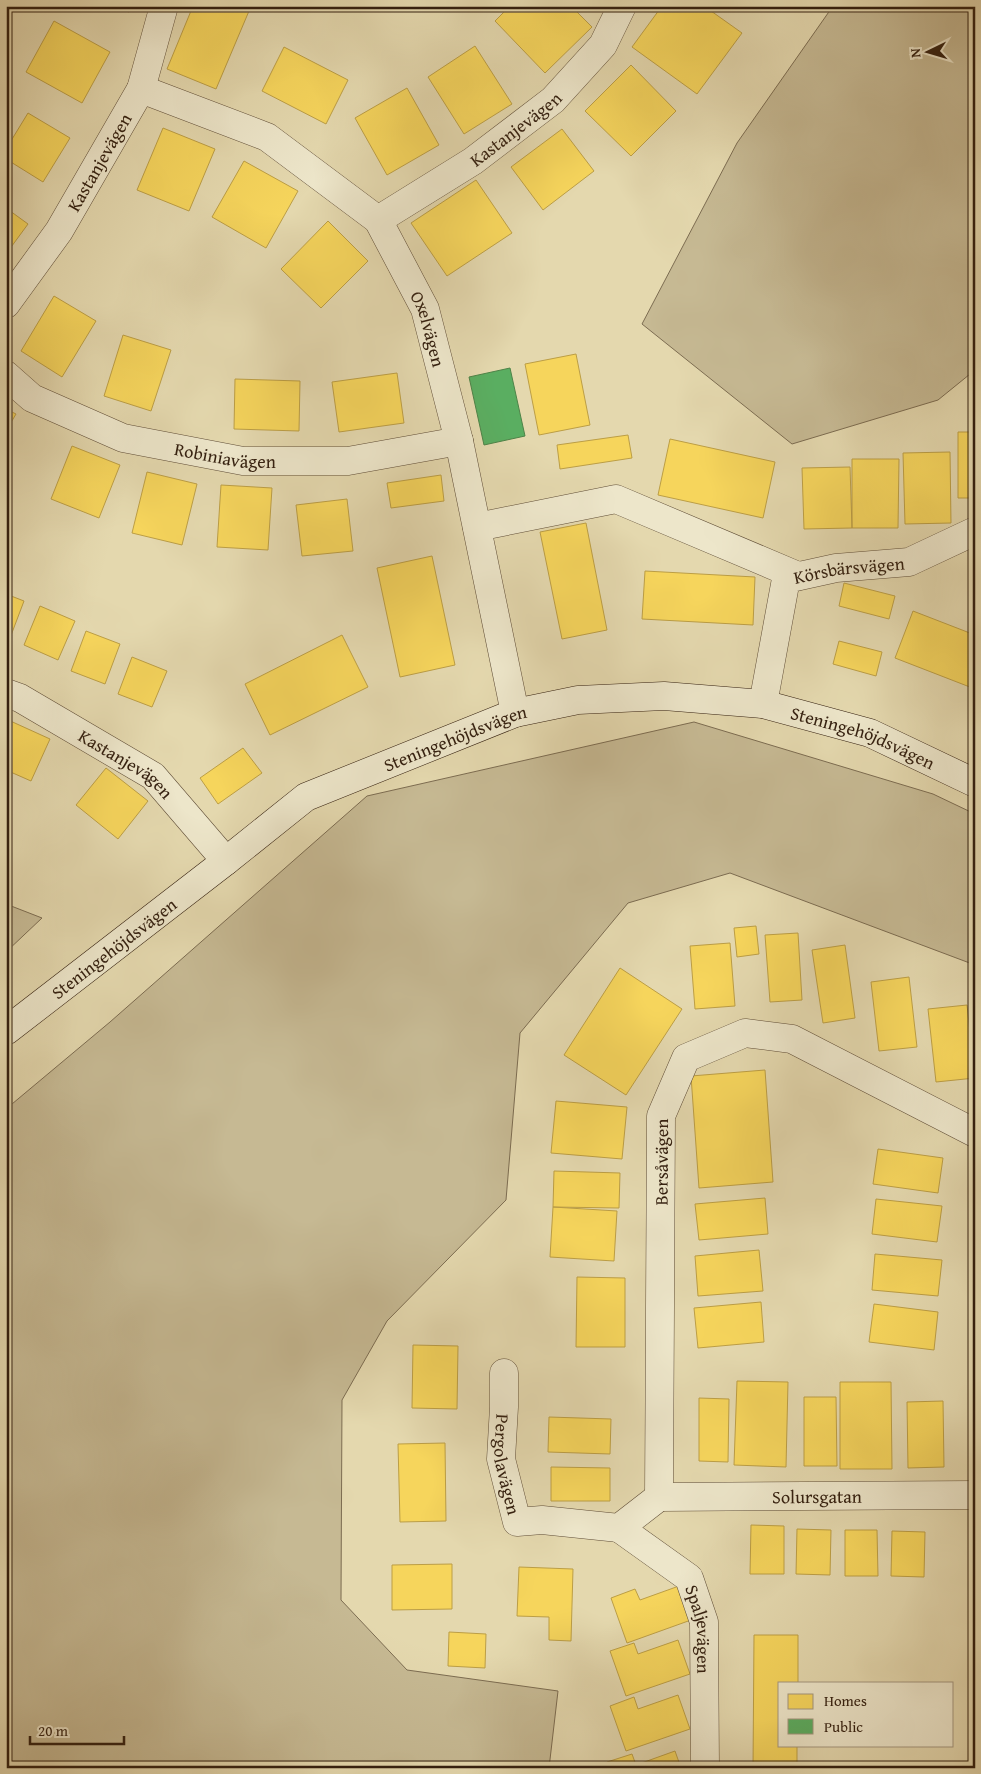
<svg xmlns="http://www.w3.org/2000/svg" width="981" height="1774" viewBox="0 0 981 1774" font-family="'Gentium Book Plus',serif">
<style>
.green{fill:#c6b993;stroke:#7c6c51}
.homes{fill:#f6d55c;stroke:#bc9e45}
.public{fill:#5aae61;stroke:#4e8348}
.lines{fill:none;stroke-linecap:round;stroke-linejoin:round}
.street-casing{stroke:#5f4d37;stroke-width:29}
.secondary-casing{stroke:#331f0f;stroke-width:29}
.street{stroke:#ede6ca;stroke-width:28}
.secondary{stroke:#ede6ca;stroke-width:28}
.labels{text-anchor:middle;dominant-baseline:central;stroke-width:5;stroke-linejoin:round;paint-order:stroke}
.street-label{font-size:18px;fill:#331f0f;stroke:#ede6ca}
</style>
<rect width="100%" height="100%" fill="#e4d8ae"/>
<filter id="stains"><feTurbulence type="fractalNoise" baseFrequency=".004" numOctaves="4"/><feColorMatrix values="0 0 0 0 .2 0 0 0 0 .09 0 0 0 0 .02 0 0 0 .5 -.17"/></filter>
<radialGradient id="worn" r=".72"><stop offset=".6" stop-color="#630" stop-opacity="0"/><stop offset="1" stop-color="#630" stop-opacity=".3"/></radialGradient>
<!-- green -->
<path class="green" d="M833,6H975V370L938,400L792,444L642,324L737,143Z
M694,722L933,794L975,814V965L730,873L628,903L520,1033L506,1200L387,1321L342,1400L341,1600L407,1670L558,1691L549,1768H6V1109L110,1022L367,796Z
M6,904L42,918L6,952Z"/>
<!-- homes -->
<path class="homes" d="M109,6H130L129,12Z
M193,6H238L249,11L216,89L167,69Z
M510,6H571L592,27L545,73L495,21Z
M662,6H704L742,33L697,94L632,47Z
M54,21L110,52L82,103L26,72Z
M475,46L512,104L464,134L428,77Z
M284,47L348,80L326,124L262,91Z
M631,65L676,111L631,156L585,111Z
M407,88L439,145L387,175L355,118Z
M28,113L70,138L43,182L6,159V149Z
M163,128L215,149L189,211L137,190Z
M562,129L594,171L543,210L511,167Z
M244,161L298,191L266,248L212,217Z
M476,180L512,233L447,276L411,223Z
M6,208L28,224L6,254Z
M328,221L368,261L321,308L281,269Z
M54,296L96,321L62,377L21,351Z
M123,335L171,350L151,411L104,396Z
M576,354L590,425L539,435L525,364Z
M397,373L404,423L339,432L332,382Z
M235,379L300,381L299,431L234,429Z
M6,409L16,414L6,431Z
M958,432H975V498H958Z
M628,435L632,458L560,469L557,445Z
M670,439L775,462L763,518L658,495Z
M72,446L120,465L99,518L51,499Z
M950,452L951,523L905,524L903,453Z
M852,459H899L898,528H852Z
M850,467L852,528L804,529L802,468Z
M147,472L197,484L182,545L132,533Z
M441,475L444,501L391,508L387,483Z
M221,485L272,488L268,550L217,547Z
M347,499L353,551L302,556L296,505Z
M586,523L607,630L562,639L540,532Z
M432,556L455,665L400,677L377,568Z
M645,571L755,577L753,625L642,619Z
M844,583L895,596L889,619L839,606Z
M6,594L24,601L10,638L6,636Z
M40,606L75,621L58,660L24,645Z
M913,611L975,635V689L895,658Z
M86,631L120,644L105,684L71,671Z
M342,635L368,687L270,735L245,684Z
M839,641L882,652L876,676L833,664Z
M132,657L167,671L152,707L118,694Z
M6,719L50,739L31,781L6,770Z
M243,748L262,773L218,804L200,778Z
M106,768L148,801L118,839L76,805Z
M756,926L759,954L737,957L734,928Z
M798,933L802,1000L770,1002L765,935Z
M730,943L735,1006L695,1009L690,946Z
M845,945L855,1018L823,1023L812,950Z
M620,968L682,1009L626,1095L564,1055Z
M909,977L917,1047L879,1051L871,982Z
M967,1005L975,1078L936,1082L928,1009Z
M765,1070L773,1182L699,1188L691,1076Z
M556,1101L627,1107L622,1159L551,1153Z
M878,1149L943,1158L938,1193L873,1184Z
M554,1171L620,1173L619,1208L553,1207Z
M765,1198L768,1234L699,1240L695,1204Z
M876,1199L942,1206L937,1242L872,1234Z
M553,1207L617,1211L614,1261L550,1257Z
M759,1250L763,1291L698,1296L695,1256Z
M875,1254L942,1260L938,1296L872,1290Z
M577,1277L625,1278V1347H576Z
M761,1302L764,1342L698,1348L694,1308Z
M874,1304L938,1312L934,1350L869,1342Z
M413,1345L458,1346L457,1409L412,1408Z
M737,1381L788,1382L786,1467L734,1465Z
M840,1382H891L892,1469H840Z
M804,1397H836L837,1466H804Z
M699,1398L729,1399L728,1462L699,1461Z
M943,1401L944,1467L908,1468L907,1402Z
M549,1417L611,1419L610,1454L548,1452Z
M445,1443L446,1521L400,1522L398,1444Z
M551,1467L610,1468V1501H551Z
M751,1525L784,1526V1574H750Z
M797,1529L831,1530L830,1575L796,1574Z
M845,1530H877L878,1576H845Z
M892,1531L925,1532L924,1577L891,1576Z
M452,1564V1609L392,1610V1565Z
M519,1567L573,1569L571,1641L549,1640V1617L517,1616Z
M679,1586L691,1620L627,1643L611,1598L635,1589L640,1600Z
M449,1632L486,1634L485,1668L448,1666Z
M754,1635H798V1683H780V1745H797V1768H753Z
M678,1640L690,1674L626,1696L610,1651L634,1643L638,1654Z
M678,1695L690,1729L626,1751L610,1706L634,1697L638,1709Z
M675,1751L681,1768H609L607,1762L632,1754L636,1765Z"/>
<!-- public -->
<path class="public" d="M510,368L525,436L484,445L469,377Z"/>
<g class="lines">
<!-- street casing -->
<g class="street-casing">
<g id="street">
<path id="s1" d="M141,89L267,137L378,220L425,309L459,441L515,713"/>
<path id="s2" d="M378,220L473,161L553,100L603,45L622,6"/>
<path id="s3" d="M6,304L59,231L141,89L164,6"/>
<path id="s4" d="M6,375L32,398L123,438L243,461H348L459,441"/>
<path d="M477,527L616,499L798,576"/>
<path id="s5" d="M6,693L20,698L153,776L226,861"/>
<path id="s6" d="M763,704L786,579L836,568L909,562L975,531"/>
<path id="s7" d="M504,1373V1407L501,1459L517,1522L542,1520L619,1528L659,1497"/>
<path id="s8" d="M659,1497L661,1116L686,1058L745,1033L792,1039L975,1133"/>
<path id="s9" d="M659,1497L975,1495"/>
<path id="s10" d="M619,1528L689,1578L704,1622L705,1768"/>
</g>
</g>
<!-- secondary casing -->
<g class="secondary-casing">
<g id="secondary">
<path id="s11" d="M6,1031L226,861L306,797L515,713L578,700L664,696L763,704L870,733L975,783"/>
</g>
</g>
<!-- street -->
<use href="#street" class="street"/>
<!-- secondary -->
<use href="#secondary" class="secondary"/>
</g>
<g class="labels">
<!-- street labels -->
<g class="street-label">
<text stroke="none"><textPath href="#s2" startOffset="165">Kastanjevägen</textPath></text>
<text stroke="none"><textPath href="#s3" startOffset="170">Kastanjevägen</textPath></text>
<text stroke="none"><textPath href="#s1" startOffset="394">Oxelvägen</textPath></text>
<text stroke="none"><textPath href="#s4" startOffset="238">Robiniavägen</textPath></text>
<text stroke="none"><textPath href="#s6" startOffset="191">Körsbärsvägen</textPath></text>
<text stroke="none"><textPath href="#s11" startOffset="541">Steningehöjdsvägen</textPath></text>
<text stroke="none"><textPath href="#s11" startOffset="961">Steningehöjdsvägen</textPath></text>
<text stroke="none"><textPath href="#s5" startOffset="140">Kastanjevägen</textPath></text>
<text stroke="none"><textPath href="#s11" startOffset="136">Steningehöjdsvägen</textPath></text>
<text stroke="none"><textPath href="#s8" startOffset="335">Bersåvägen</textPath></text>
<text stroke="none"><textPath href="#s7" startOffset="92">Pergolavägen</textPath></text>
<text stroke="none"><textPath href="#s9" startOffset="158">Solursgatan</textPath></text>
<text stroke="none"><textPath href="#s10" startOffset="139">Spaljevägen</textPath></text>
</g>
</g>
<!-- margin -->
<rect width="981" height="1774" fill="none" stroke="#e4d8ae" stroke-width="25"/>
<rect x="8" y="8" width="966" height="1759" fill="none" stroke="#331f0f" stroke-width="2.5"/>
<rect x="12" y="12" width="956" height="1749" fill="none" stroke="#331f0f"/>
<!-- legend -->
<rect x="778" y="1682" width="175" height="65" fill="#ede6ca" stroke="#a3967f"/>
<rect x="788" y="1694" width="25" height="15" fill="#f6d55c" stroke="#a3967f"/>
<text x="824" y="1706" font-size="15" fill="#331f0f">Homes</text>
<rect x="788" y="1719" width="25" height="15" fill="#5aae61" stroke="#a3967f"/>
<text x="824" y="1732" font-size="15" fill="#331f0f">Public</text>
<!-- north arrow -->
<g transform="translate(928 52) rotate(265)" stroke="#ede6ca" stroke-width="4" paint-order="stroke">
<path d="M0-4L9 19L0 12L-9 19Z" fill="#331f0f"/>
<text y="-8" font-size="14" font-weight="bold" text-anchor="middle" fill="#331f0f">N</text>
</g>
<!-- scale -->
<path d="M30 1736v8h94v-8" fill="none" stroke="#331f0f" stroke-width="2.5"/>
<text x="38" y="1736" font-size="15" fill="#331f0f" stroke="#ede6ca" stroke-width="4" paint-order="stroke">20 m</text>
<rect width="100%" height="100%" filter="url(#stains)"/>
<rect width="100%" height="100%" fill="url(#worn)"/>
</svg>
